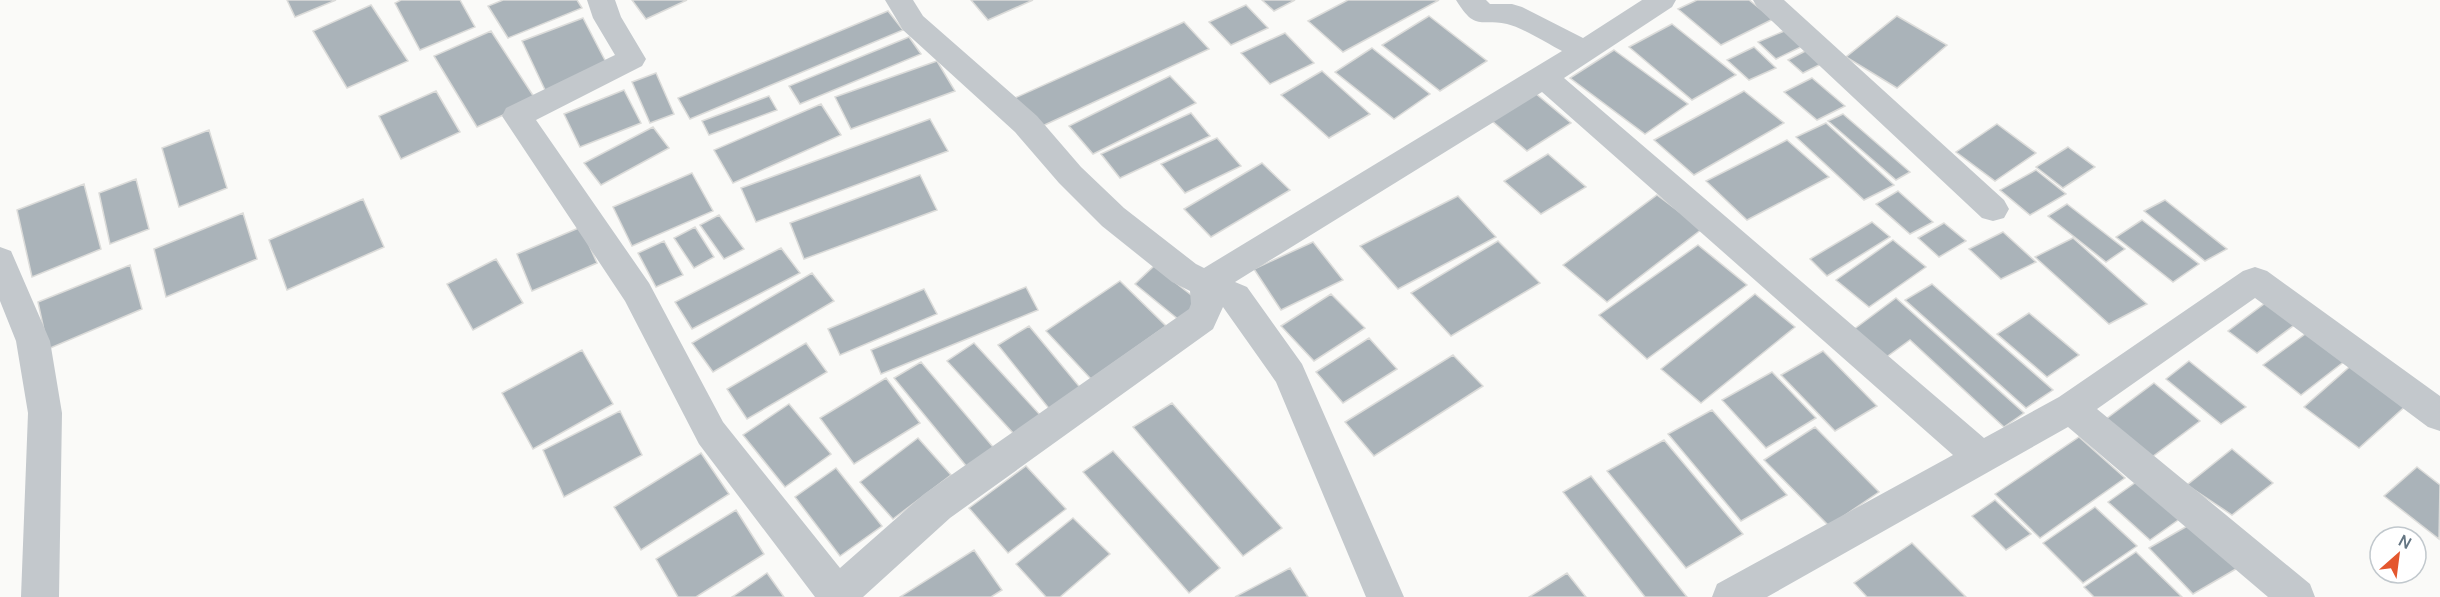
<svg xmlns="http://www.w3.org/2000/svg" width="2440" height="597" viewBox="0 0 2440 597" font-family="Manrope,sans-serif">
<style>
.building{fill:#aab3b9;stroke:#dcdcda;stroke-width:1.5}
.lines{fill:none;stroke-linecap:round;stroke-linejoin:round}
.minor{fill:#c3c8cc;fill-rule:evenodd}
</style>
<rect width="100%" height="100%" fill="#fafaf8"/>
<!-- building -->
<path class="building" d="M287,0H336L295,17Z
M401,0H460L475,27L420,50L395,3Z
M503,0H577L582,8L508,38L488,6Z
M632,0H687L646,19Z
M971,0H1033L988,20Z
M1262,0H1295L1274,11Z
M1348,0H1439L1343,52L1308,21Z
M1697,0H1749L1773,19L1721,45L1678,9Z
M371,5L408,61L347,88L313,31Z
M1246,5L1268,28L1231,45L1209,22Z
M888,11L903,30L690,119L678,98Z
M1429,16L1487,61L1440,91L1382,45Z
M1897,16L1947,45L1897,88L1846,57Z
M583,18L609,68L546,92L522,41Z
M1184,22L1209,49L1038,128L1015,98Z
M1672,24L1736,75L1692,100L1629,47Z
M1789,29L1807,44L1776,59L1758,42Z
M491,31L536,100L477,127L434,56Z
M1285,33L1314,63L1270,84L1241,53Z
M909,37L921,54L800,104L789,86Z
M1815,46L1831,59L1803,73L1788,60Z
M1754,47L1776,68L1749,80L1727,60Z
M1372,48L1430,94L1394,119L1335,72Z
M1614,50L1688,104L1645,134L1570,78Z
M937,61L955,91L851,129L835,97Z
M1322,71L1370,114L1329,138L1281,95Z
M656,73L674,114L650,123L632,82Z
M1170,76L1196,103L1093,154L1069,126Z
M1812,78L1845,106L1817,120L1784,92Z
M624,90L641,123L580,147L564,114Z
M436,91L460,132L401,159L379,116Z
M1744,91L1784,123L1694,175L1654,140Z
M1535,93L1571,123L1527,151L1491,120Z
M769,96L777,110L709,135L702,121Z
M821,104L841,135L733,183L714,150Z
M1191,113L1210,136L1120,178L1101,154Z
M1843,114L1910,172L1896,180L1828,121Z
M930,119L948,151L756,222L741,188Z
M1826,123L1894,185L1864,200L1796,137Z
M1997,124L2036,153L1995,181L1956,152Z
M653,127L669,148L601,185L584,163Z
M209,130L227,188L179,207L162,148Z
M1217,138L1241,166L1185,193L1161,164Z
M1787,140L1829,177L1747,220L1706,181Z
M2068,147L2095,167L2063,188L2036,167Z
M1548,154L1586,187L1541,214L1504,181Z
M1262,163L1290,190L1211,237L1184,209Z
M2036,170L2066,194L2030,215L2000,190Z
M692,173L713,211L632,246L613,207Z
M920,175L937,210L804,259L790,223Z
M136,179L149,229L110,244L99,193Z
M84,184L101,249L32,277L17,210Z
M1898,191L1933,222L1910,234L1876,204Z
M1657,195L1702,229L1607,302L1563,265Z
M1458,196L1496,237L1398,289L1360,246Z
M363,199L384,247L287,290L269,240Z
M2165,200L2227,249L2205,261L2144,211Z
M2067,204L2125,249L2106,262L2048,216Z
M243,213L257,259L166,297L154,249Z
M719,215L744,249L724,259L700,225Z
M2142,220L2199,264L2173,282L2116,237Z
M1872,222L1890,237L1827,276L1810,259Z
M1944,223L1966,241L1939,257L1918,238Z
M581,227L597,263L532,291L517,254Z
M695,227L714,257L694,268L674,238Z
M2003,232L2036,262L2001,279L1969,249Z
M2073,238L2147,304L2109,324L2035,257Z
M1893,240L1926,267L1869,307L1836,280Z
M664,241L683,275L656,287L638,253Z
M1498,241L1540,283L1451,336L1411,293Z
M1313,242L1343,280L1281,310L1254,269Z
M1698,245L1747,285L1647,359L1599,315Z
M781,248L800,273L692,329L675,302Z
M496,259L523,303L473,330L447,284Z
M130,265L142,309L48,349L38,302Z
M1154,266L1204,305L1184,324L1135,284Z
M812,273L834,301L713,372L692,343Z
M1120,281L1166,326L1091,379L1046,331Z
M1932,284L2053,390L2026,408L1905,300Z
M1026,287L1038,310L881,374L871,350Z
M924,289L937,314L840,355L828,329Z
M1331,294L1365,328L1314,361L1281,326Z
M1755,294L1795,327L1701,403L1661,369Z
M1896,298L2024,413L2004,427L1910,340L1885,358L1853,330Z
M2272,298L2301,320L2257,353L2228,331Z
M2029,313L2079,355L2047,377L1997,334Z
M1029,326L1083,391L1051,411L998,345Z
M2312,329L2350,357L2301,395L2263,365Z
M1369,338L1397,369L1343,403L1316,372Z
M806,343L827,372L747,419L727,389Z
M974,343L1041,416L1014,434L947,361Z
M582,350L613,404L533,449L502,393Z
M1823,351L1877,406L1835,431L1781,375Z
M1453,355L1483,386L1374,456L1345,422Z
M2189,361L2246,407L2221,424L2166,379Z
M921,362L999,454L972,473L894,378Z
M2355,362L2410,402L2359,448L2304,407Z
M1772,372L1816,418L1766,448L1722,400Z
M886,378L920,423L854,464L820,418Z
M2154,383L2200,421L2144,463L2098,425Z
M1172,403L1282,528L1243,556L1133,427Z
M789,404L831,454L785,487L743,435Z
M1712,410L1787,495L1741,521L1668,434Z
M620,411L642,455L564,497L543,450Z
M1815,427L1879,492L1829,526L1764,460Z
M2079,437L2125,478L2040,538L1995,494Z
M918,438L951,475L893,519L860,482Z
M1664,440L1743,534L1686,568L1607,471Z
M2232,449L2273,483L2232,515L2187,485Z
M1113,451L1220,568L1189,593L1083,472Z
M701,453L729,494L641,550L614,507Z
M1026,466L1066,509L1008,553L969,508Z
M2417,467L2440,485L2439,539L2384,496Z
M836,468L882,526L840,556L795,497Z
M1591,476L1687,597H1645L1563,492Z
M2139,480L2181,518L2150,540L2108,502Z
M1995,500L2031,534L2006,550L1972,516Z
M2095,507L2137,546L2083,583L2043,543Z
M736,510L764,554L696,597H678L656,559Z
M1073,518L1110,554L1060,597H1046L1016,564Z
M2196,521L2241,566L2193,594L2149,548Z
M1912,543L1966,597H1867L1854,583Z
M974,550L1002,590L991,597H900Z
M2136,552L2182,597H2094L2084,587Z
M1290,568L1308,597H1235Z
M767,573L784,597H732Z
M1567,573L1586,597H1529Z"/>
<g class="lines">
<!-- minor -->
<path class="minor" d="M587,0H615L621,17L646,59L642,66L536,120L649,283L723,422L840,568L924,494L1189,309L1191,304L1190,291L1172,282L1102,226L1059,183L1015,132L903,30L885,0H913L923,16L1037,116L1081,167L1124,208L1196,264L1204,268L1562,51C1548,44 1521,27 1507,24C1479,18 1476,32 1456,0H1486L1490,4H1512L1522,7L1583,38L1642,0H1676L1672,7L1564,78L1984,438L2059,397L2243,271L2255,267L2267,271L2440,396V431L2428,427L2255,298L2097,409L2310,584L2315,597H2268L2068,427L1767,597H1712L1717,584L1953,455L1542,92L1235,282L1247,287L1302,364L1404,597H1366L1276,382L1223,307L1213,329L950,518L863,597H815L699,444L625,301L502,116L506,108L615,55L593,18Z
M1753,0H1784L2004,200L2009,209L2004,218L1993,221L1982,218L1757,7Z
M0,247L11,251L50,341L62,413L59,597H21L28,413L16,341L0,301Z"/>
</g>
<!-- north arrow -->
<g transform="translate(2398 555) rotate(28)"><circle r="28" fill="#ffffff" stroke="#c1c8cd" stroke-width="1.5"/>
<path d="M0-4.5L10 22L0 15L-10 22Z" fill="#e4572e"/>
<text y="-9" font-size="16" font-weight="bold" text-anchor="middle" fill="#657683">N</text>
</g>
</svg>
